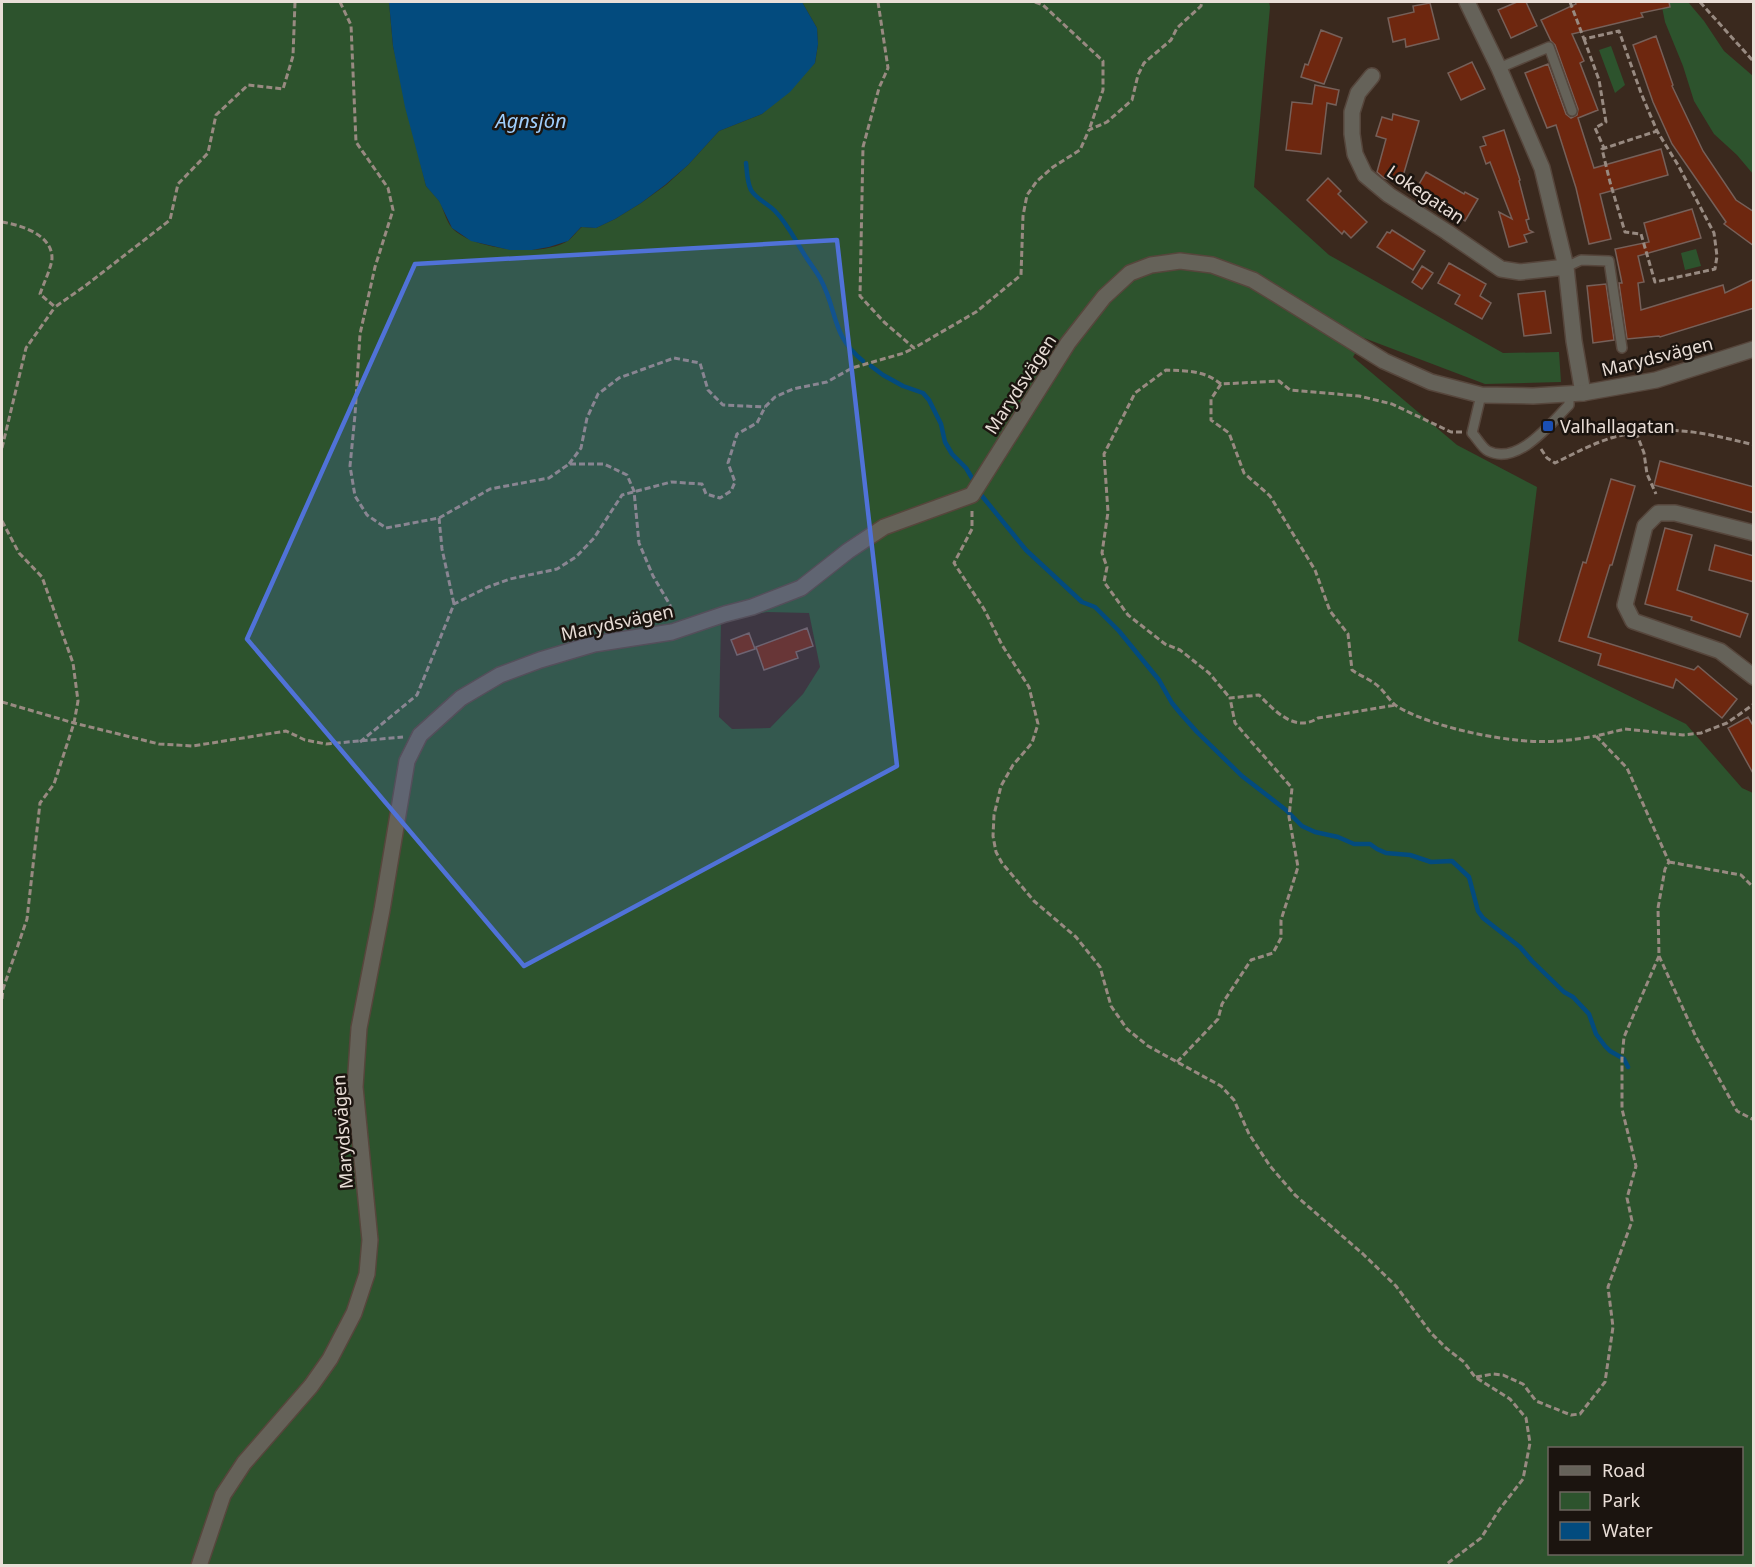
<svg xmlns="http://www.w3.org/2000/svg" width="1755" height="1567" viewBox="0 0 1755 1567" font-family="'Noto Sans',sans-serif">
<style>
.green{fill:#2d532d;fill-rule:evenodd}
.water{fill:#034b7e}
.lines{fill:none;stroke-linecap:round;stroke-linejoin:round}
.stream{stroke:#034b7e;stroke-width:4.5}
.building{fill:#6e270f;stroke:#766059;stroke-width:1.5}
.service-casing{stroke:#56463c;stroke-width:12}
.minor-casing{stroke:#56463c;stroke-width:18}
.tertiary-casing{stroke:#56463c;stroke-width:18}
.path{stroke:#988a81;stroke-width:3;stroke-dasharray:6 3;stroke-linecap:butt}
.service{stroke:#656259;stroke-width:9}
.minor{stroke:#656259;stroke-width:15}
.tertiary{stroke:#656259;stroke-width:15}
.marked{fill:#5072d8;fill-opacity:0.2;stroke:#5072d8;stroke-width:4.5;stroke-linejoin:round}
.transit-dot{fill:#1a4fb4;stroke:#1b140f;stroke-width:2}
.labels{text-anchor:middle;dominant-baseline:central;stroke-width:5;stroke-linejoin:round;paint-order:stroke}
.street-label{font-size:18px;fill:#e9ded7;stroke:#1b140f}
.poi-label{font-size:18px;fill:#e9ded7;stroke:#1b140f;text-anchor:start}
.water-label{font-size:20px;font-style:italic;fill:#9fcefc;stroke:#1b140f}
</style>
<rect width="100%" height="100%" fill="#3a291e"/>
<!-- green -->
<path class="green" d="M2,2H389L393,46L426,186C431,192 437,197 441,204C444,212 447,223 453,229C474,250 544,258 569,240C573,237 577,231 582,227L596,228L615,219L641,203L666,185L688,165L719,131L762,114L815,63L818,44L817,28L802,2H1269L1270,7L1254,187L1329,255L1503,353L1559,352L1561,382L1485,384L1364,338L1353,357L1457,445L1537,487L1518,641L1686,724L1742,788L1753,793V1565L2,1566ZM767,612L809,613L820,667L803,694L770,728L732,729L719,717L721,621ZM1550,1448H1742V1554H1550Z
M1661,2H1688L1704,21L1724,51L1753,76V174L1737,155L1714,134L1694,101L1683,66L1665,22Z
M1611,46L1625,85L1615,93L1599,50Z
M1696,249L1701,266L1685,270L1681,253Z"/>
<!-- water -->
<path class="water" d="M389,2H802L817,28L818,44L815,63L790,92L762,114L719,131L688,165L665,185L641,203L615,219L596,228L581,227L568,241L549,247L532,250H510L471,241L452,228L439,201L426,186L405,107L393,46Z"/>
<g class="lines">
<!-- stream -->
<path class="stream" d="M746,163C747,172 747,182 751,190C756,199 767,203 775,211C788,224 796,242 806,257C811,265 817,272 821,280C838,312 831,335 863,361
M871,366L883,375L903,386L923,393L929,400L941,424L945,442L952,454L966,468L975,483
M982,496L1026,550L1082,602L1095,607L1119,631L1159,680L1172,703L1181,714L1197,732L1242,776L1286,810L1302,826L1315,832L1338,837L1354,844H1370L1377,849L1386,853L1410,855L1431,862L1452,861L1469,877L1478,911L1483,918L1520,947L1532,961L1564,992L1573,997L1589,1014L1596,1034L1605,1046L1610,1051L1624,1059L1628,1067"/>
</g>
<!-- building -->
<path class="building" d="M1517,2H1526L1537,26L1511,38L1498,10Z
M1575,2H1669L1670,7L1641,13L1643,17L1572,34L1584,61L1580,63L1598,110L1578,118L1594,168L1661,149L1668,175L1600,194L1611,239L1589,244L1576,188L1556,125L1547,128L1525,73L1548,64L1566,114L1571,118L1577,115L1578,109L1555,45L1551,41L1541,20L1576,4Z
M1430,3L1439,39L1406,47L1405,39L1393,42L1388,18L1414,12L1413,6Z
M1321,30L1342,38L1324,84L1301,77L1305,64L1308,65Z
M1656,36L1673,85L1672,86L1703,151L1736,200L1754,212V246L1724,224L1726,222L1672,144L1653,102L1633,45Z
M1472,62L1485,89L1461,100L1448,73Z
M1315,85L1339,90L1336,105L1327,103L1321,154L1286,150L1292,102L1312,104Z
M1393,114L1419,121L1401,183L1384,178L1377,172L1386,139L1376,136L1382,117L1392,120Z
M1504,130L1520,180L1519,181L1529,219L1526,220L1529,230L1533,232L1524,235L1527,242L1509,247L1499,212L1512,219L1490,162L1486,164L1480,147L1486,145L1483,137Z
M1426,172L1464,194L1465,192L1478,199L1465,221L1415,191Z
M1328,178L1341,191L1338,194L1367,222L1351,238L1344,231L1342,234L1307,200Z
M1692,209L1701,238L1638,256L1644,282L1638,283L1641,310L1723,285L1725,293L1754,279V308L1660,337L1659,336L1627,339L1619,283H1622L1615,249L1649,242L1644,223Z
M1392,230L1425,251L1413,270L1377,247L1387,232L1390,233Z
M1449,263L1486,284L1480,296L1491,303L1482,319L1455,304L1460,295L1438,283Z
M1422,266L1433,273L1422,289L1412,282Z
M1606,284L1614,340L1593,343L1587,286Z
M1545,291L1551,333L1524,336L1518,294Z
M1660,461L1754,487V513L1654,485Z
M1611,479L1635,486L1612,565H1610L1588,637L1694,670L1698,666L1737,699L1722,718L1676,679L1673,688L1598,665L1601,654L1559,641L1583,562L1586,563Z
M1665,528L1692,535L1677,590L1748,614L1740,637L1691,620L1692,617L1645,604Z
M1715,545L1754,556V582L1709,570Z
M807,628L813,646L796,652L798,658L764,670L756,647Z
M749,633L755,649L737,655L731,640Z
M1748,717L1754,727V775L1728,728Z"/>
<g class="lines">
<!-- service casing -->
<g class="service-casing">
<path id="service" d="M1499,68L1549,47L1572,111
M1566,267L1581,260L1609,261L1622,348
M1481,395L1472,433C1477,438 1482,448 1488,451C1518,466 1550,424 1569,405V393"/>
</g>
<!-- minor casing -->
<g class="minor-casing">
<path id="minor" d="M1467,2L1499,68L1542,168L1566,267L1574,341L1583,393
M1372,76L1358,93L1352,112V134L1355,154L1365,175L1389,195L1447,232L1501,269L1520,272L1566,267
M1754,533L1675,513H1658L1645,526L1625,605L1633,621L1720,651L1754,677"/>
</g>
<!-- tertiary casing -->
<g class="tertiary-casing">
<path id="tertiary" d="M199,1566L223,1495L244,1463L311,1386L330,1359L354,1313L367,1274L370,1240L355,1087L359,1028L382,910L407,761L420,735L461,698L500,675L540,660L594,644L672,632L725,614L752,607L801,588L848,551L884,527L972,495L1068,343L1104,297L1130,273L1151,265L1180,261L1212,265L1253,280L1384,361L1431,382L1481,395L1533,396L1583,393L1656,380L1754,349"/>
</g>
<!-- path -->
<path class="path" d="M340,2L351,25L356,142L388,188L393,210L375,267L360,334L355,415L350,466L355,496L367,515L386,528L439,518L490,489L549,478L569,464H604L627,475L634,491L639,543L653,576L670,605L671,616
M878,2L888,68L879,88L863,147L860,296L884,322L914,348L976,312L1021,275L1023,216L1027,195L1037,181L1053,167L1080,150L1089,130L1107,122L1132,100L1138,75L1144,63L1171,40L1177,28L1201,6L1202,2
M1035,2L1043,5L1103,61V90L1089,130
M1570,2L1584,39L1619,31L1641,93L1657,131L1678,165L1714,233L1717,256L1715,269L1655,282L1641,234L1625,232L1610,182L1602,149L1657,131
M1700,2L1754,62
M1584,39L1599,80L1606,122L1595,128L1604,148
M2,222C20,225 52,234 52,258C52,266 43,285 40,294L55,307L85,286L170,220L178,184L208,153L216,115L248,85L283,89L293,56L295,2
M1221,384C1203,370 1188,371 1166,370L1135,393L1104,454L1108,512L1102,553L1107,567L1104,582L1128,615L1165,644L1180,650L1209,673L1230,698
M1462,432H1451L1392,404L1359,396L1290,390L1279,381L1221,384L1211,399V420L1229,433L1244,473L1270,496L1315,570L1330,611L1348,634L1352,670C1360,676 1372,680 1379,687C1386,693 1390,702 1398,707C1436,729 1516,745 1559,741C1572,740 1584,738 1596,736
M1636,432L1644,453L1647,474L1656,494
M2,448L26,348L55,307
M1541,449L1547,458L1555,463C1573,454 1592,444 1611,438C1662,423 1703,432 1754,445
M569,464L581,448L587,418L598,394L619,378L674,358L700,363L708,390L723,405L765,407
M972,511V529L954,563L984,609L1002,645L1029,687L1038,724L1032,743L1013,765L1001,786L994,815L993,836L996,852L1002,863L1034,901L1076,937L1100,967L1111,1006L1127,1029L1148,1046L1221,1086L1234,1100L1249,1134L1270,1166L1295,1195L1363,1254L1396,1286L1431,1333L1446,1348L1464,1362L1475,1377L1510,1399L1526,1418L1530,1443L1523,1479L1499,1510L1481,1538L1444,1566
M439,518L442,549L454,604
M2,521L19,553L42,577L73,663L78,701L74,723L54,784L40,803L27,919L3,989L2,999
M2,702L74,723L159,744L193,746L286,731L305,740L326,744L403,737
M360,742L417,695L454,604L488,587L510,579L557,569L576,557L594,538L622,495L671,482L702,484L706,494L720,498L731,491L735,482L728,463L737,434L757,423L765,407L775,397L793,389L827,382L852,368L904,353L914,348
M1669,862L1741,875L1754,888
M1659,956L1696,1037L1737,1111L1754,1120
M1177,1062L1218,1019L1222,1004L1251,960L1273,953L1281,938V920L1298,867L1289,817L1292,788L1235,723L1230,698L1259,695C1275,711 1295,733 1318,718L1396,705
M1476,1377L1493,1374L1503,1375L1523,1384L1536,1401L1571,1415L1580,1414L1605,1382L1613,1327L1608,1287L1632,1221L1627,1198L1636,1166L1622,1109V1058L1624,1037L1659,956L1658,908L1665,869L1669,862L1627,768L1596,736L1625,729L1683,735L1701,733L1727,723L1754,704"/>
<!-- service -->
<use href="#service" class="service"/>
<!-- minor -->
<use href="#minor" class="minor"/>
<!-- tertiary -->
<use href="#tertiary" class="tertiary"/>
</g>
<!-- marked area -->
<path class="marked" d="M837,240L897,766L524,966L247,639L415,264Z"/>
<!-- markers -->
<rect class="transit-dot" x="1542" y="420" width="12" height="12" rx="3"/>
<g class="labels">
<!-- street labels -->
<g class="street-label">
<text transform="translate(1426 194) rotate(34)">Lokegatan</text>
<text transform="translate(1657 356) rotate(-14)">Marydsvägen</text>
<text transform="translate(1020 384) rotate(-57)">Marydsvägen</text>
<text transform="translate(617 622) rotate(-12)">Marydsvägen</text>
<text transform="translate(342 1132) rotate(-94)">Marydsvägen</text>
</g>
<!-- poi labels -->
<g class="poi-label">
<text x="1560" y="426">Valhallagatan</text>
</g>
<!-- water labels -->
<g class="water-label">
<text x="531" y="120">Agnsjön</text>
</g>
</g>
<!-- border -->
<rect width="1755" height="1567" fill="none" stroke="#e9ded7" stroke-width="6"/>
<!-- legend -->
<rect x="1548" y="1447" width="195" height="108" fill="#1b140f" stroke="#6d655f" stroke-width="1.5"/>
<rect x="1560" y="1466" width="30" height="9" fill="#656259" stroke="#6d655f" stroke-width="1.5"/>
<text x="1602" y="1477" font-size="18" fill="#e9ded7">Road</text>
<rect x="1560" y="1492" width="30" height="18" fill="#2d532d" stroke="#6d655f" stroke-width="1.5"/>
<text x="1602" y="1507" font-size="18" fill="#e9ded7">Park</text>
<rect x="1560" y="1522" width="30" height="18" fill="#034b7e" stroke="#6d655f" stroke-width="1.5"/>
<text x="1602" y="1537" font-size="18" fill="#e9ded7">Water</text>
</svg>
